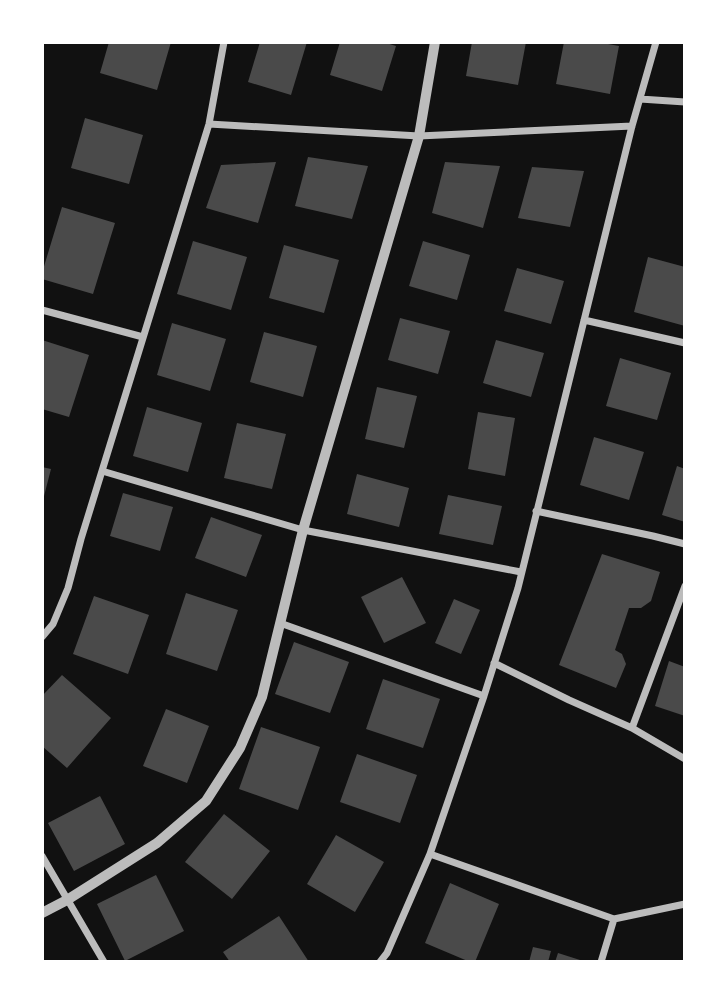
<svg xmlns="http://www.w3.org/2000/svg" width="727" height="1004" viewBox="0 0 727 1004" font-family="'Asap Condensed',sans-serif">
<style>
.building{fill:#4a4a4a}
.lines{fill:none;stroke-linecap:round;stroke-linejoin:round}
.minor{stroke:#bcbcbc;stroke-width:7}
.tertiary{stroke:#bcbcbc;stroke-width:10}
</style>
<rect width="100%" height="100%" fill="#111"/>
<!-- building -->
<path class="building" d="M109,42H171L157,90L100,73Z
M260,42H307L291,95L248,82Z
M340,42H383L396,46L382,91L330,75Z
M472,42H526L518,85L466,76Z
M564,42H597L619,46L610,94L556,84Z
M85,118L143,135L129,184L71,168Z
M308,157L368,166L352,219L295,206Z
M276,162L258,223L206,208L221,165Z
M445,162L500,166L483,228L432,213Z
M532,167L584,171L570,227L518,218Z
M62,207L115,223L93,294L42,279V273Z
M193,241L247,257L231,310L177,294Z
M423,241L470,255L457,300L409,286Z
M284,245L339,260L324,313L269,298Z
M648,257L685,267V326L634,312Z
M517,268L564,281L551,324L504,311Z
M400,318L450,331L438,374L388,360Z
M172,323L226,339L210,391L157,375Z
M264,332L317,346L303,397L250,382Z
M42,340L89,355L69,417L42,409Z
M496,340L544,353L531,397L483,383Z
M620,358L671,373L657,420L606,406Z
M377,387L417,396L404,448L365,439Z
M147,407L202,423L188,472L133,456Z
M478,412L515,418L505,476L468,469Z
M237,423L286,434L272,489L224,478Z
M594,437L644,452L629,500L580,485Z
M677,466L685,469V522L662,515Z
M42,467L51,469L43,500H42Z
M357,474L409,488L399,527L347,514Z
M123,493L173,507L160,551L110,536Z
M448,495L502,506L493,545L439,534Z
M211,517L262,535L246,577L195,558Z
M602,554L660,572L651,601L641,608H629L615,650L622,654L626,664L616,688L559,665Z
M402,577L426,623L384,643L361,597Z
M186,593L238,610L217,671L166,654Z
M94,596L149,615L128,674L73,654Z
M454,599L480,610L461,654L435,643Z
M294,642L349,662L330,713L275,694Z
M669,661L685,667V716L655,706Z
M62,675L111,718L67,768L42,746V696Z
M383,679L440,699L423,748L366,729Z
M166,709L209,726L187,783L143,766Z
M261,727L320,747L298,810L239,789Z
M357,754L417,775L400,823L340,802Z
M100,796L125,844L74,871L48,823Z
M224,814L270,851L232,899L185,862Z
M336,835L384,862L355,912L307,884Z
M156,875L184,931L125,961L97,904Z
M450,883L499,904L475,962H470L425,943Z
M279,916L309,962H230L223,952Z
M533,947L551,951L548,962H529Z
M558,953L580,960L579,962H555Z"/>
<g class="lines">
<!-- minor -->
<path class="minor" d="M640,99L685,102
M209,124L419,136L632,126
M42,310L143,337
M584,320L685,343
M102,471L303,530L521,572
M536,511L653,536L685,544
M280,623L484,696
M42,637L53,624L68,588L81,539L209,124L224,42
M494,663L569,700L632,728L685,759
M632,728L685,586
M430,854L614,919L685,904
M42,856L104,962
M380,962L387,953L430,854L484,696L518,588L632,126L656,42
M601,962L614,919"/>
<!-- tertiary -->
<path class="tertiary" d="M42,913L67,900L157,843L206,801L240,748L262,697L303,530L419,136L435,42"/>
</g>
<!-- border -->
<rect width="727" height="1004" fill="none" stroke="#ffffff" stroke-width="88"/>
</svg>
